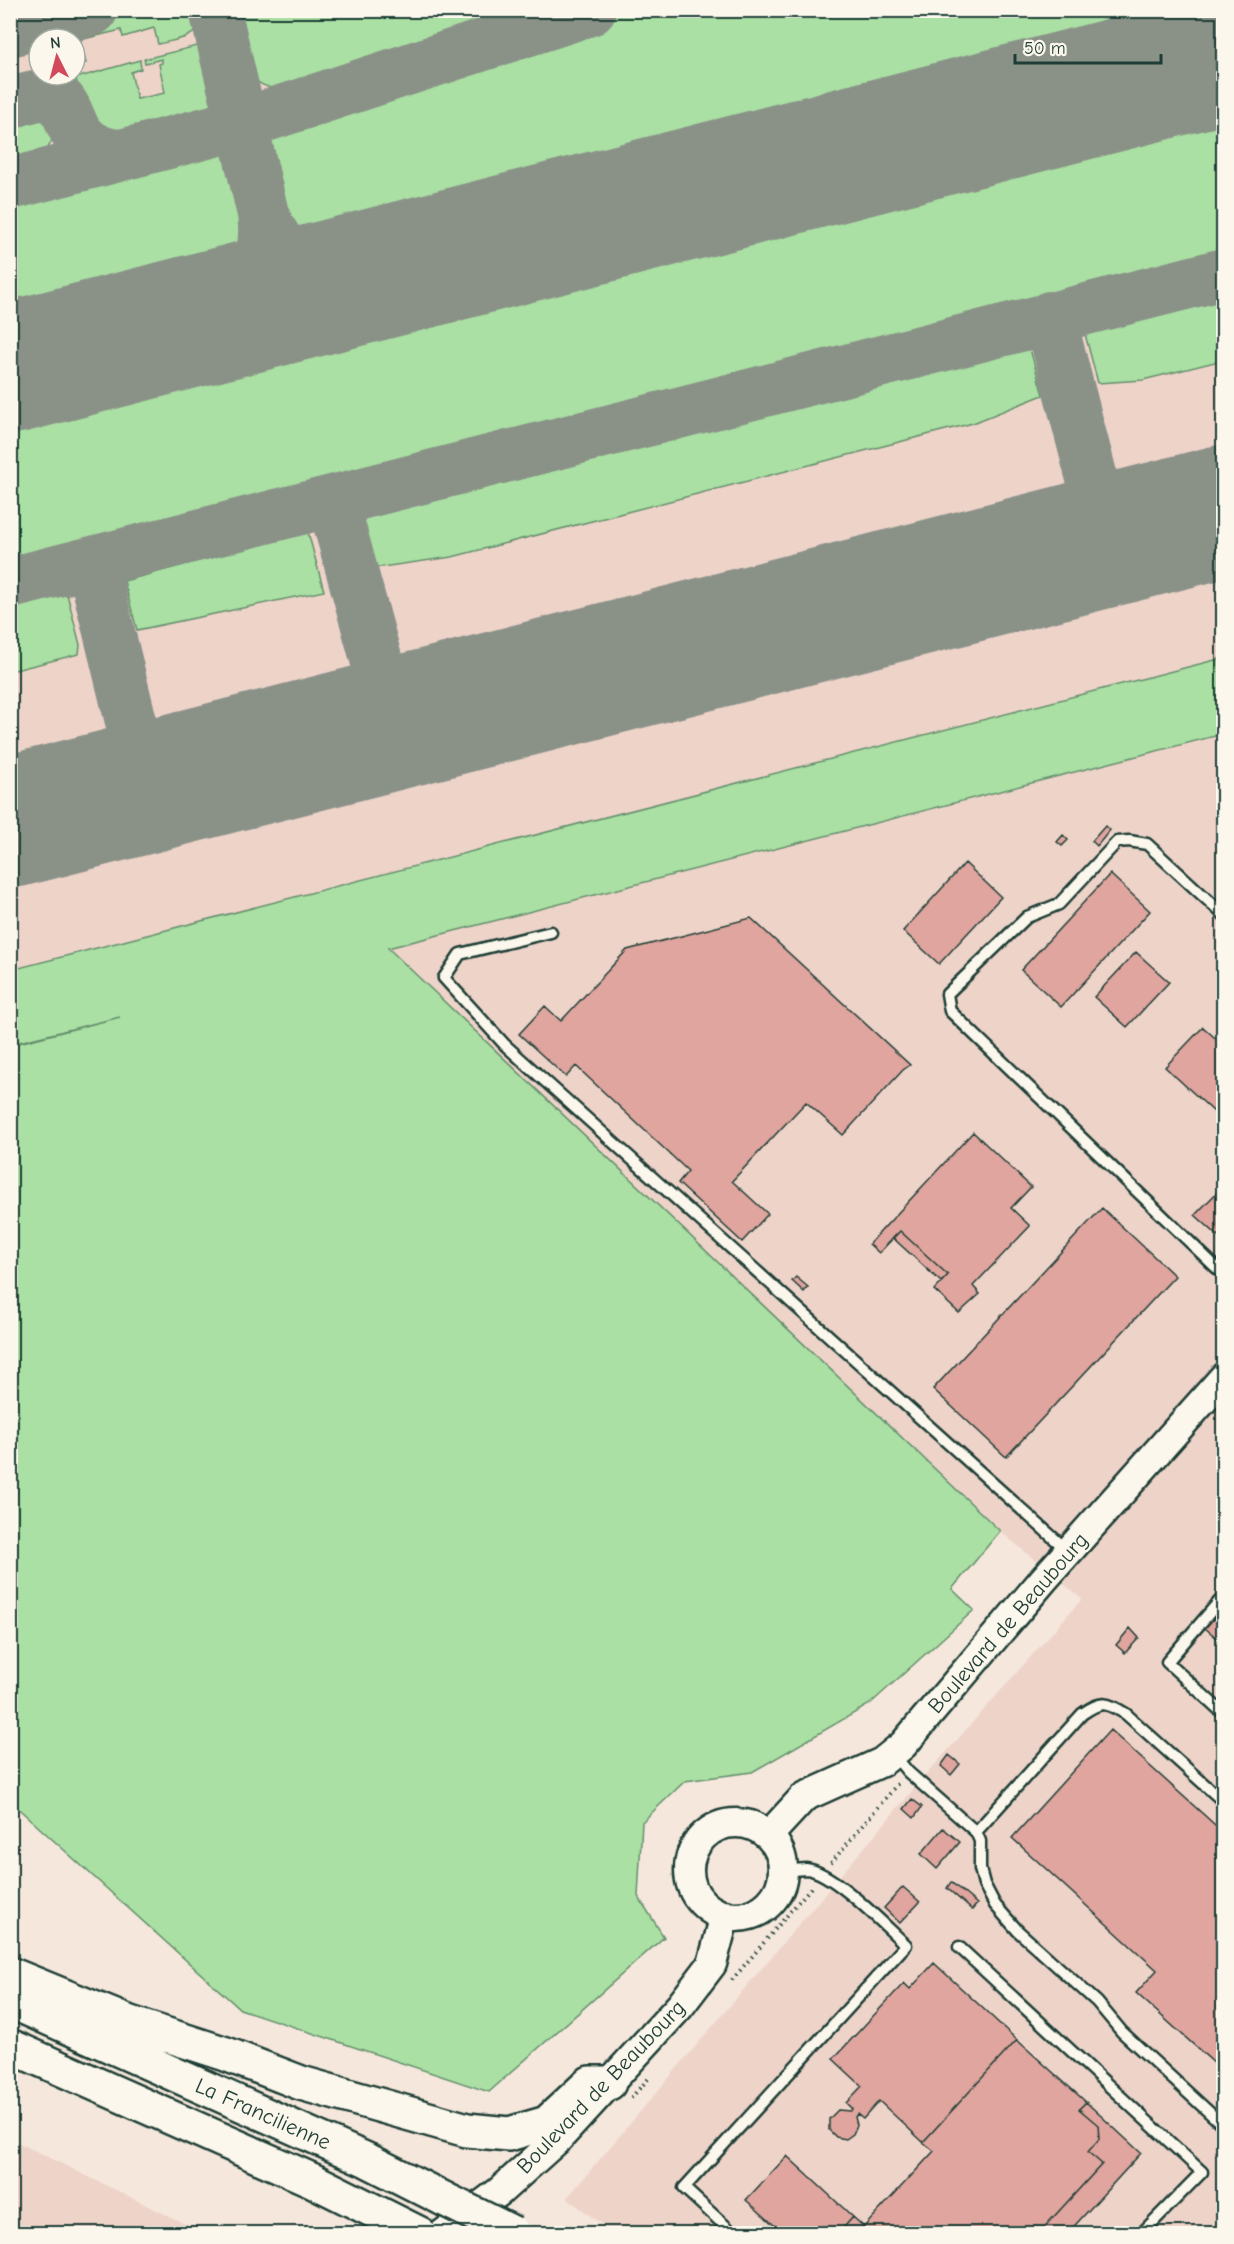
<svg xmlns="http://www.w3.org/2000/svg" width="1234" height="2244" viewBox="0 0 1234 2244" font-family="'Comic Neue',sans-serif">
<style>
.built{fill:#eed3c9;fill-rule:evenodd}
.green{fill:#aae0a3;stroke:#648e6c;stroke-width:1.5}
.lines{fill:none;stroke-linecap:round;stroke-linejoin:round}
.taxiway{stroke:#8a9288;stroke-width:52}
.runway{stroke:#8a9288;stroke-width:132}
.building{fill:#dfa59e;stroke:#1f3d34;stroke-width:1.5}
.service-casing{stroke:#1f3d34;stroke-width:15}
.secondary-casing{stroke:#1f3d34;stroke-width:33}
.trunk-casing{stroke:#1f3d34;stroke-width:38}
.path{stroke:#1f3d34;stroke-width:4;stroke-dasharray:1.5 4.5;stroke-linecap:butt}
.service{stroke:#fbf7ec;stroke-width:10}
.secondary{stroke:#fbf7ec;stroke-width:28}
.trunk{stroke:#fbf7ec;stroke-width:33}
.trunk-bridge-casing{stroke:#1f3d34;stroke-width:38;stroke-linecap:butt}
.trunk-bridge{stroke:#fbf7ec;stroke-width:33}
.labels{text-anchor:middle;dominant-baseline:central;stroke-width:4.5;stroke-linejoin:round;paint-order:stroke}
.street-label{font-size:22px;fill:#1f3d34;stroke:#fbf7ec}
</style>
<rect width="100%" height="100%" fill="#f5e7dc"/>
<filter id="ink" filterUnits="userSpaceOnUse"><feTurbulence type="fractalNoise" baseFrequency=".0167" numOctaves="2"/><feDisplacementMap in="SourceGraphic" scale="12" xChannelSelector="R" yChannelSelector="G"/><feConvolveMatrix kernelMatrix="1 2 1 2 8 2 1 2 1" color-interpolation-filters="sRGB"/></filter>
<g filter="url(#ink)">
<!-- built -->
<path class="built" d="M11,11H1223V2233H613L567,2198L918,1784L1082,1599L1000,1531L387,948L11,1044ZM39,39H75V75H39Z
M11,2139L58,2162L204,2233H11Z"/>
<!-- green -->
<path class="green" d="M624,10H1223L1224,26L374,244C354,248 335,253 315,246C303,241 289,231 282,221C268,202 257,157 269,137C274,128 282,124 291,119Z
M149,11C165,10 195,4 201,23C195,39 173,40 158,44L154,28L123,37L121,30L80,40L86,63L75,61C75,55 74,47 75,42C79,22 131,15 149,11Z
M230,11V10L553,11L411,56L274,88C240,85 236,38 230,11Z
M205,44C214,52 217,98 209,107L131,136L123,138L117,137L103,132L87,117L81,105L76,78L140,60L141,69L131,72L137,99L165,93L159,64L162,63V59L145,63L144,59Z
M1223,85V254L11,564V397Z
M40,109L50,112L56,121C55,150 37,164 11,171V117Z
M197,148C205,148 213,148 220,152C249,167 257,225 243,252C234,270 214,281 197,289L11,336V195Z
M1223,297V360L1143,380L1098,383L1085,334Z
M1030,349L1043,395L973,423L452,557L375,568L361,519Z
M308,532L324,591L137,630L124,581Z
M67,594L80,645L79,654L11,671V608Z
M1223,658V734L388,948L1000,1531L952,1589L974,1610L870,1704L752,1772L685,1781L642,1822L638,1896L664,1937L489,2092L240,2009L11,1802V1045L120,1017L11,1044V970Z"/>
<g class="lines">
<!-- taxiway -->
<path class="taxiway" d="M215,10L263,214C275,247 305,277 342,277C357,277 371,274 384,272
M10,31L92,10
M1220,58L1224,57
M10,103C21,100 32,95 43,95C67,95 67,119 77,134C87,148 102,153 118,155
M10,184L241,124L590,10
M1050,317L1108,540
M182,324C195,320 208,316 221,309C256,290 268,251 263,214
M333,502L394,724
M92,562L147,787
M10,583L1224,274"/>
<!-- runway -->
<path class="runway" d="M10,368L1224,57
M10,822L1224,511"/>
</g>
<!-- building -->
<path class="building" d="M1105,826L1110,830L1097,846L1092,841Z
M1063,835L1068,840L1062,846L1057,842Z
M965,863L1001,897L939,964L903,931Z
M1110,874L1150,911L1061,1007L1021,970Z
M751,918L910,1065L903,1070L843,1135L806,1102L732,1181L768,1214L742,1242L678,1183L688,1171L576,1066L566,1077L519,1034L545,1006L561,1021L627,950Z
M1136,952L1169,982L1127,1027L1094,997Z
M1203,1027L1224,1046V1121L1165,1067Z
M973,1132L1031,1187L1011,1208L1030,1226L973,1286L980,1294L959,1313L934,1290L948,1275L900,1231L879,1253L869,1244Z
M1224,1185V1241L1195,1215Z
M1102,1208L1175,1276L1006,1457L933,1389Z
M900,1231L948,1275L941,1282L893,1238Z
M796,1277L808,1287L804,1292L792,1281Z
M1224,1607V1644L1205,1628Z
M1130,1628L1139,1638L1125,1653L1116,1645Z
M1110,1730L1224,1833V2072L1136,1993L1157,1970L1012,1838Z
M949,1755L960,1764L951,1775L941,1766Z
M912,1799L922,1807L914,1818L904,1809Z
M943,1828L960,1842L937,1869L921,1854Z
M951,1882L977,1904L972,1910L947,1888Z
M903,1887L920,1902L900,1923L884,1908Z
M934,1963L1017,2040L923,2142L879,2101L863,2119L857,2114L855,2117L857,2125L853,2134L846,2139L836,2137L829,2130V2119L838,2110L850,2111L852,2109L846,2103L862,2086L833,2059L904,1983L910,1989Z
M1017,2040L1086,2102L1079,2109L1098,2125L1099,2139L1088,2152L1102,2164L1038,2234H1024L1020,2230L1016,2234H838L853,2217L864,2227L934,2151L923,2142Z
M1086,2102L1141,2153L1067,2234H1038L1102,2164L1088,2152L1099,2139L1098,2125L1079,2109Z
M787,2156L853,2217L838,2234H800L795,2228L790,2234H784L746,2200Z"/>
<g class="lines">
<!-- service casing -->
<g class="service-casing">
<path id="service" d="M1224,915L1147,844L1129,841L1117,842L1059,904L1027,917L947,994L950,1011L1224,1275
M551,932L460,954L444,978L505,1045L1068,1551
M1224,1596L1167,1662L1224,1714
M893,1754L908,1772L976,1832L980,1841V1869L984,1884L995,1905L1018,1931L1097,2002L1122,2032L1224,2126
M976,1832L1082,1714C1102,1700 1106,1702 1126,1714L1224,1802
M959,1947L1202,2172L1141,2234
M734,2234L684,2188L906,1945C885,1926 833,1871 806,1869C799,1869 790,1871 783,1872"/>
</g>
<!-- secondary casing -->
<g class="secondary-casing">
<path id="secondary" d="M689 1870a47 47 0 1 1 94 0a47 47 0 1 1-94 0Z
M769,1835L804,1797L882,1762L903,1745L1044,1579L1224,1377
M443,2234L499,2192L559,2138L680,2006L712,1964L725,1915"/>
</g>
<!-- trunk casing -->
<g class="trunk-casing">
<path id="trunk" d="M10,1974L130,2023L226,2054L301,2083L467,2130L509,2134L547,2123L590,2083H609
M10,2001L367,2160L444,2199
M10,2046L314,2181L420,2234"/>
</g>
<!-- path -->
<path class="path" d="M831,1863L900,1781
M732,1980L813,1885
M631,2098L648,2079"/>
<!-- service -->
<use href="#service" class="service"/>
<!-- secondary -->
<use href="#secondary" class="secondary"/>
<!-- trunk -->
<use href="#trunk" class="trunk"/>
<!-- trunk-bridge casing -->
<g class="trunk-bridge-casing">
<path id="trunk-bridge" d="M444,2199L513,2233"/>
</g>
<!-- trunk-bridge -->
<use href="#trunk-bridge" class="trunk-bridge"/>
</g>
</g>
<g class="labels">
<!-- street labels -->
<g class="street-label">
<text transform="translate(1008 1623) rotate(-49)">Boulevard de Beaubourg</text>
<text transform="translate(601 2087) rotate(-46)">Boulevard de Beaubourg</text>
<text transform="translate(263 2114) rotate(24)">La Francilienne</text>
</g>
</g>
<!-- margin -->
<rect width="1234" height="2244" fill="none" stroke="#fbf7ec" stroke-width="36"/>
<rect x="18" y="18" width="1198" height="2208" fill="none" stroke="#1f3d34" stroke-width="2" filter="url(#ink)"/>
<!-- north arrow -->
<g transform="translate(57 57) rotate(354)"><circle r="28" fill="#fbf7ec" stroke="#a3ada2" stroke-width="1.5"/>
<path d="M0-4.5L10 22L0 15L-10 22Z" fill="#d1495b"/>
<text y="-9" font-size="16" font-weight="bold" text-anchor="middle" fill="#1f3d34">N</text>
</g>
<!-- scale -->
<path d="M1015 54v9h146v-9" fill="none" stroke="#1f3d34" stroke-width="3"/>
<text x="1024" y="54" font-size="18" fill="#1f3d34" stroke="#fbf7ec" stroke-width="4.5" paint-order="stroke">50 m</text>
</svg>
